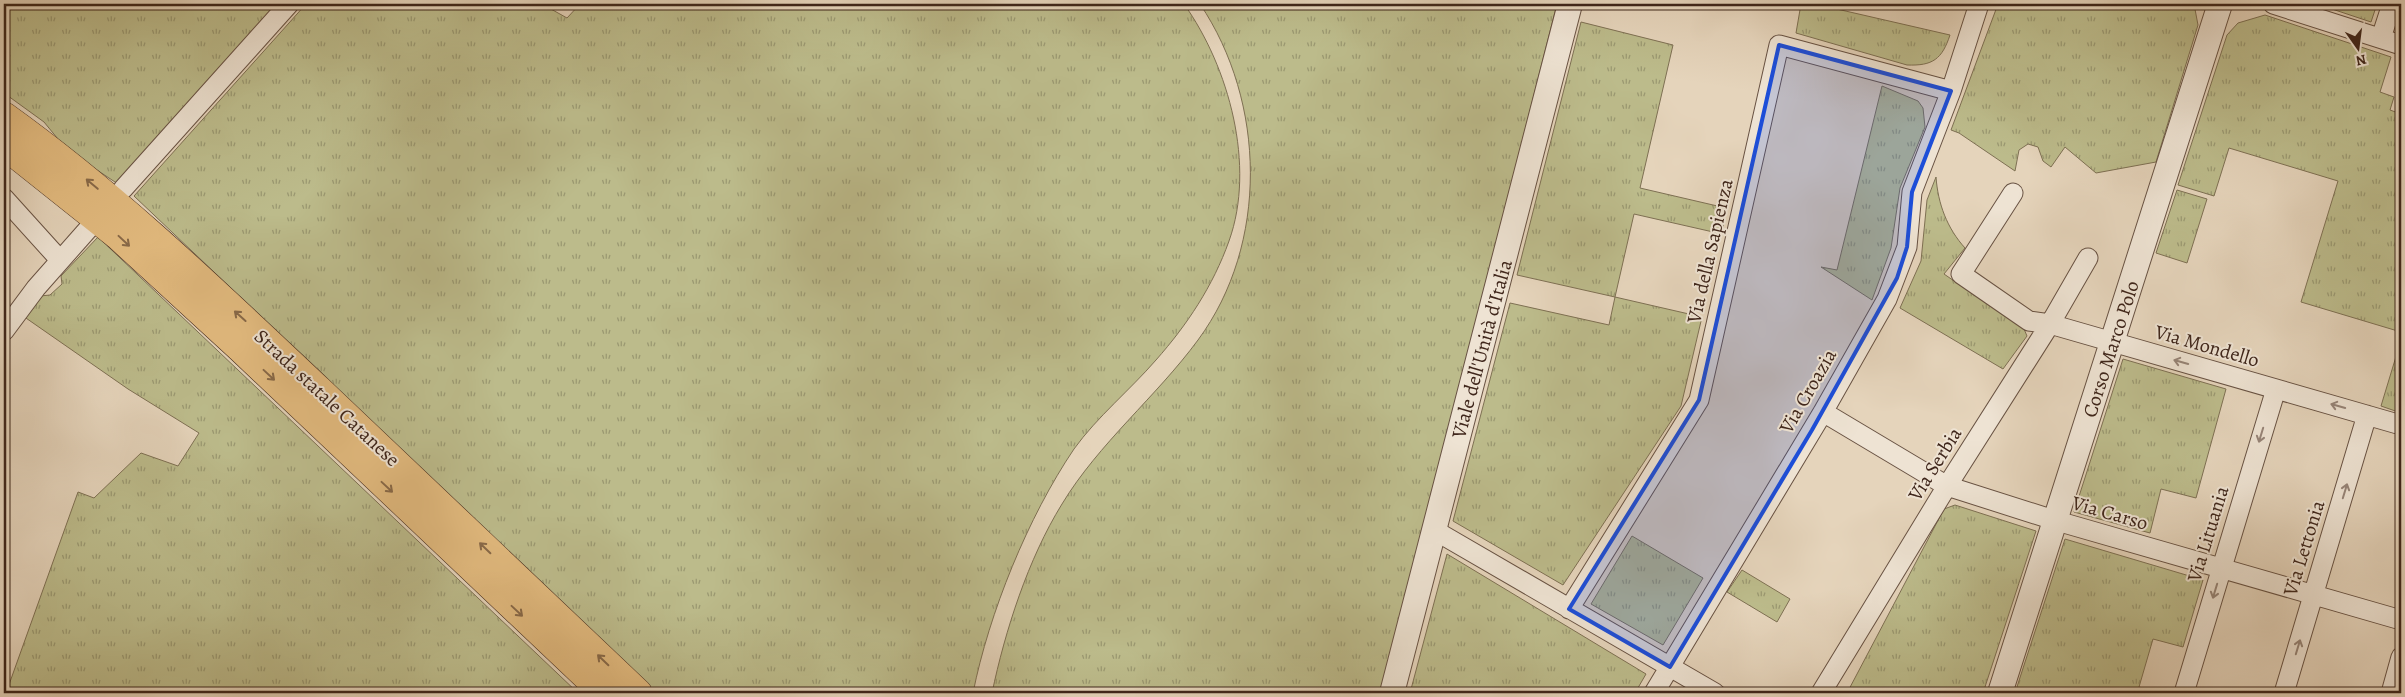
<svg xmlns="http://www.w3.org/2000/svg" width="2405" height="697" viewBox="0 0 2405 697" font-family="Alegreya,serif">
<style>
.grass{fill:url(#grass-tufts);stroke:#7e7053}
.lines{fill:none;stroke-linecap:round;stroke-linejoin:round}
.minor-casing{stroke:#685243;stroke-width:21}
.tertiary-casing{stroke:#685243;stroke-width:26}
.primary-casing{stroke:#3f261b;stroke-width:29}
.minor{stroke:#eee3d3;stroke-width:19}
.tertiary{stroke:#eee3d3;stroke-width:24}
.primary{stroke:#e2ba7e;stroke-width:28}
.oneway{stroke:#886948}
.oneway2{stroke:#968477}
.marked{fill:#1d4ed8;fill-opacity:0.2;stroke:#1d4ed8;stroke-width:4;stroke-linejoin:round}
.labels{text-anchor:middle;dominant-baseline:central;stroke-width:4;stroke-linejoin:round;paint-order:stroke}
.street-label{font-size:20px;fill:#3f261b;stroke:#eee3d3}
</style>
<defs>
<pattern id="grass-tufts" width="24" height="20" patternUnits="userSpaceOnUse" patternTransform="scale(1.25)"><rect width="24" height="20" fill="#bcbb8b"/><path d="M3 7l-1-3M5 7V3M7 7l1-3M15 17l-1-3M17 17v-4M19 17l1-3" fill="none" stroke="#9a9871"/></pattern>
</defs>
<rect width="100%" height="100%" fill="#e5d4bb"/>
<filter id="stains"><feTurbulence type="fractalNoise" baseFrequency=".004" numOctaves="4"/><feColorMatrix values="0 0 0 0 .2 0 0 0 0 .09 0 0 0 0 .02 0 0 0 .5 -.17"/></filter>
<radialGradient id="worn" r=".72"><stop offset=".6" stop-color="#630" stop-opacity="0"/><stop offset="1" stop-color="#630" stop-opacity=".3"/></radialGradient>
<!-- grass -->
<path class="grass" d="M4,4H275L272,10L118,184L67,150L44,122L4,93Z
M306,4H542L567,18L580,4H1184C1229,67 1256,166 1229,241C1213,286 1187,325 1156,360C1130,390 1097,417 1074,449C1028,517 989,613 973,693H657L134,196Z
M1200,4H1557L1382,693H992C1005,631 1028,559 1062,504C1099,443 1156,397 1198,340C1269,244 1266,102 1200,4Z
M1801,4H1815L1950,35C1942,59 1933,66 1907,65L1796,33Z
M1998,4H2194L2198,25L2156,162L2096,173L2065,147L2051,167L2043,161L2038,147L2028,144L2019,150L2015,171L1959,133L1951,130Z
M2317,4H2377L2371,22Z
M2265,15L2391,57L2380,92L2394,97L2390,110L2401,114V332L2301,302L2338,181L2229,148L2214,196L2178,185L2227,35L2238,23Z
M1581,22L1673,45L1640,188L1726,208L1722,234L1634,214L1615,297L1702,317L1681,406L1563,585L1453,521L1510,303L1609,325L1615,297L1517,275Z
M1882,86L1918,101L1923,108L1925,127L1900,188L1891,248L1872,300L1821,267L1837,270Z
M1936,177C1938,204 1947,228 1965,248L1944,274L2024,329L2027,336L2003,369L1900,308L1921,261L1927,200Z
M2177,190L2207,199L2187,263L2156,253Z
M98,237L578,693H6L78,492L94,498L141,453L178,466L199,433L128,389L23,316L40,296L50,295L62,284L61,276Z
M2401,340V413L2381,406Z
M2123,359L2226,389L2196,498L2161,489L2150,533L2074,512Z
M1955,505L2036,531L1983,693H1847L1944,509Z
M1632,536L1703,578L1663,645L1591,604Z
M2065,539L2203,580L2183,647L2153,639L2139,687L2161,693H2015Z
M1447,554L1646,674L1635,693H1410Z
M1742,570L1790,599L1777,622L1727,592Z"/>
<g class="lines">
<!-- minor casing -->
<g class="minor-casing">
<path id="minor" d="M2273,4L2401,45
M2381,38L2392,4
M123,189L289,4
M2013,193L1961,274L2029,321L2050,324L2401,425
M4,198L60,260
M4,331L36,288L89,228
M1823,412L1947,486L2057,521L2401,620
M1434,530L1715,693
M1569,609L1699,400L1779,45L1951,91
M1654,693L1823,412L1887,299L1907,247L1912,192L1951,91L1979,4
M1821,693L1947,486L2050,324L2088,258
M2184,693L2276,389
M2284,693L2367,415
M2391,693L2401,657"/>
</g>
<!-- tertiary casing -->
<g class="tertiary-casing">
<path id="tertiary" d="M1392,693L1570,4
M2000,693L2220,4"/>
</g>
<!-- primary casing -->
<g class="primary-casing">
<path id="primary" d="M4,116C117,197 218,295 319,390C425,491 532,592 638,693
M4,145L117,235L240,348L604,693"/>
</g>
<!-- minor -->
<use href="#minor" class="minor"/>
<!-- tertiary -->
<use href="#tertiary" class="tertiary"/>
<!-- primary -->
<use href="#primary" class="primary"/>
</g>
<!-- one-way arrows -->
<defs><path id="oneway-shaft" d="M-6 0H5M1.5-3L5.5 0L1.5 3" fill="none" stroke-width="1.6" stroke-linecap="round" stroke-linejoin="round" transform="scale(1.25)"/></defs>
<g class="oneway">
<use href="#oneway-shaft" transform="translate(92 184) rotate(-140)"/>
<use href="#oneway-shaft" transform="translate(124 241) rotate(43)"/>
<use href="#oneway-shaft" transform="translate(240 316) rotate(-138)"/>
<use href="#oneway-shaft" transform="translate(269 375) rotate(43)"/>
<use href="#oneway-shaft" transform="translate(387 487) rotate(43)"/>
<use href="#oneway-shaft" transform="translate(485 548) rotate(-136)"/>
<use href="#oneway-shaft" transform="translate(517 611) rotate(43)"/>
<use href="#oneway-shaft" transform="translate(603 660) rotate(-136)"/>
</g>
<g class="oneway2">
<use href="#oneway-shaft" transform="translate(2181 362) rotate(-164)"/>
<use href="#oneway-shaft" transform="translate(2338 406) rotate(-164)"/>
<use href="#oneway-shaft" transform="translate(2261 435) rotate(107)"/>
<use href="#oneway-shaft" transform="translate(2345 491) rotate(-73)"/>
<use href="#oneway-shaft" transform="translate(2215 591) rotate(107)"/>
<use href="#oneway-shaft" transform="translate(2298 647) rotate(-73)"/>
</g>
<!-- marked area -->
<path class="marked" d="M1779,45L1951,91L1912,192L1907,247L1897,278L1812,430L1670,667L1569,609L1699,400Z"/>
<g class="labels">
<!-- street labels -->
<g class="street-label">
<text transform="translate(1710 251) rotate(-77)">Via della Sapienza</text>
<text transform="translate(2207 346) rotate(16)">Via Mondello</text>
<text transform="translate(1482 349) rotate(-75)">Viale dell'Unità d'Italia</text>
<text transform="translate(2111 349) rotate(-72)">Corso Marco Polo</text>
<text transform="translate(1808 391) rotate(-60)">Via Croazia</text>
<text transform="translate(327 398) rotate(43)">Strada statale Catanese</text>
<text transform="translate(1935 464) rotate(-58)">Via Serbia</text>
<text transform="translate(2110 513) rotate(16)">Via Carso</text>
<text transform="translate(2208 534) rotate(-73)">Via Lituania</text>
<text transform="translate(2304 548) rotate(-73)">Via Lettonia</text>
</g>
</g>
<!-- margin -->
<rect width="2405" height="697" fill="none" stroke="#e5d4bb" stroke-width="20"/>
<rect x="5" y="5" width="2395" height="687" fill="none" stroke="#3f261b" stroke-width="2.5"/>
<rect x="10" y="10" width="2385" height="677" fill="none" stroke="#3f261b"/>
<!-- north arrow -->
<g transform="translate(2358 48) rotate(166)" stroke="#eee3d3" stroke-width="4" paint-order="stroke">
<path d="M0-4L9 19L0 12L-9 19Z" fill="#3f261b"/>
<text y="-8" font-size="14" font-weight="bold" text-anchor="middle" fill="#3f261b">N</text>
</g>
<rect width="100%" height="100%" filter="url(#stains)"/>
<rect width="100%" height="100%" fill="url(#worn)"/>
</svg>
